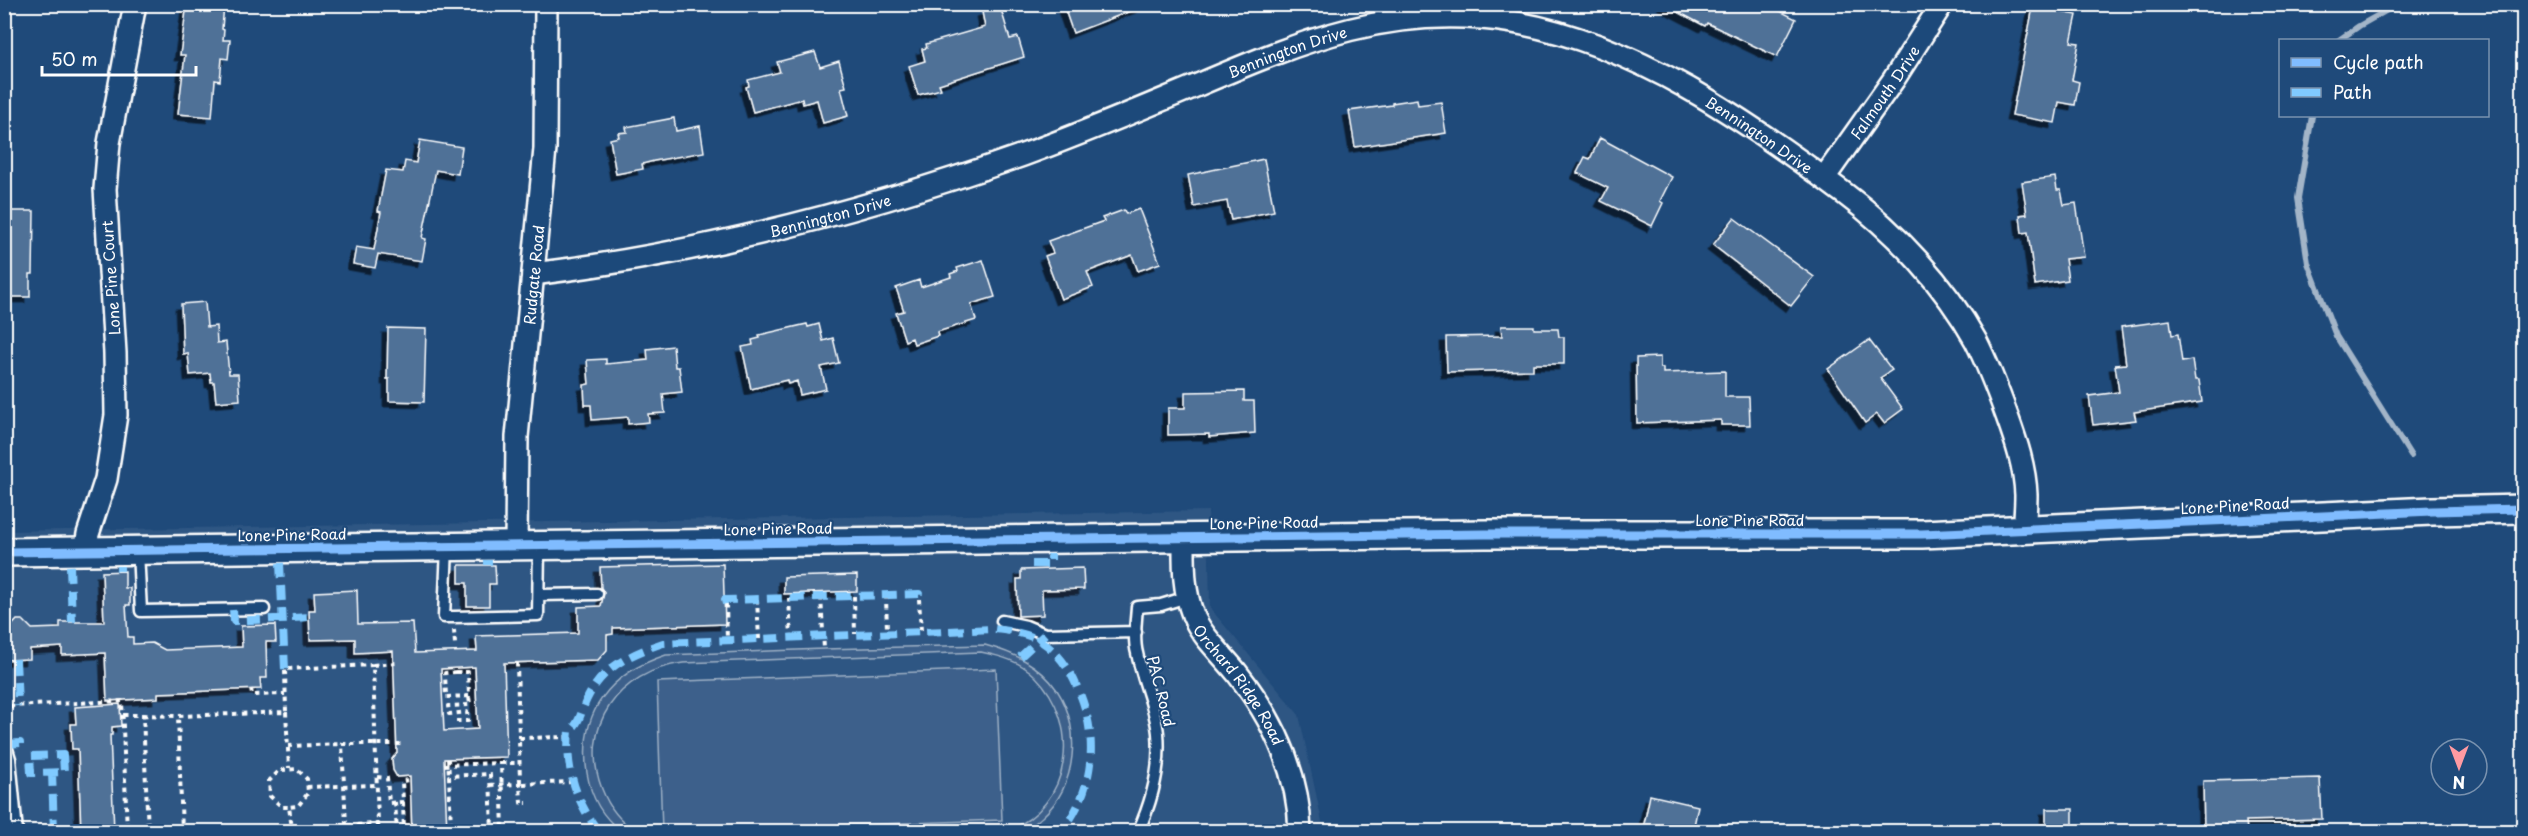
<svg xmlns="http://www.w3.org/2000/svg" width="2528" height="836" viewBox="0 0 2528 836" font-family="'Playpen Sans',sans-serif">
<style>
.built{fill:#2e5683}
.green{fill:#3c618b;stroke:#9eb0c5;stroke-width:1.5}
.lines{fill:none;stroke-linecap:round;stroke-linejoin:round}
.stream{stroke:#a3b5c8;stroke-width:6}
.building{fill:#507197;stroke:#fff;stroke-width:1.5;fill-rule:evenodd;filter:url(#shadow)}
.service-casing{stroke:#fff;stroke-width:15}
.minor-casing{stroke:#fff;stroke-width:26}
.tertiary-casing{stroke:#fff;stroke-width:32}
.path{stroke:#fff;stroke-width:4;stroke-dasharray:4.5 4.5;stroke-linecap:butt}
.service{stroke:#1f4a7a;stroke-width:10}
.minor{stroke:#1f4a7a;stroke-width:21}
.tertiary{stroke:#1f4a7a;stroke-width:27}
.path-bridge{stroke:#fff;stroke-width:4;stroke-dasharray:4.5 4.5;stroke-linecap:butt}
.quiet{stroke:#80caff;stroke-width:8;stroke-dasharray:15 8;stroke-linecap:butt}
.cycleway-casing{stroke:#1f4a7a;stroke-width:13}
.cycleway{stroke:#80bcff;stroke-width:9}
.labels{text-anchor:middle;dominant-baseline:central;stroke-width:4.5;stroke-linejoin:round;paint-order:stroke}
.street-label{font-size:15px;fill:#fff;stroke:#1f4a7a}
</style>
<defs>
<filter id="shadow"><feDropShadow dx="-5.5" dy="5.5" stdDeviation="0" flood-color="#0009"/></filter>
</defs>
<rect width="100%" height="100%" fill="#1f4a7a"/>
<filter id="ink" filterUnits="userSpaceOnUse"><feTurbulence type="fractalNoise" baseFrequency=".0167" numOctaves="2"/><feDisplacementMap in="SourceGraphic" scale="12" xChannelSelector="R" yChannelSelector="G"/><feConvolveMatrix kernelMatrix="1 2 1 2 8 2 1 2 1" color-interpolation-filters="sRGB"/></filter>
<g filter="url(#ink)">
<!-- built -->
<path class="built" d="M1208,511L1210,608L1299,715L1324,831H5L4,531Z"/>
<!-- green -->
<path class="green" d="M985,645C1014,653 1039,664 1057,690C1082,728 1077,786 1042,817C1037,821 1031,828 1024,831C1019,833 1012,832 1006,831C1073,807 1082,723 1035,676C1020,661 1000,656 981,652L683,663C619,671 578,727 602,789C609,807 619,821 636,831H621C602,817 591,797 587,773C578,712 610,673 666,655L824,649Z
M996,669L1002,820L662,831L657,682Z"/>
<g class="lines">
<!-- stream -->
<path class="stream" d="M2339,40L2359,26L2398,4
M2312,116L2298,198L2308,263L2336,336L2411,456"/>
</g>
<!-- building -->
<path class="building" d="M187,4H224L222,29L224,30L223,40H230L228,59L222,58L220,81L215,80L212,117L178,114L185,55H180Z
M1063,4H1144V6L1073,33Z
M1663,4H1766L1796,19L1777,57L1707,23L1705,26Z
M1000,6L1010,39L1018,37L1024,57L939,84L941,89L918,95L909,66L925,61L922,49L927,48L926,44L985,27L982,12Z
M2033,7L2077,15L2071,42L2079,43L2072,80L2079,82L2075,105L2059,102L2055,123L2012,115Z
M815,52L820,67L839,61L846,87L841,88L848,116L823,123L817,100L803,104L802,99L753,112L746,87L749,86L748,80L780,72L777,62Z
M1417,99L1418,105L1441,102L1446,133L1355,147L1349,111L1392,105V103Z
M674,118L676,131L700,126L704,152L654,161L642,164L643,169L616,174L610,139L619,137L618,133L627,132L626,127Z
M1600,138L1672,177L1660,201L1663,203L1652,226L1601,201L1608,188L1577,173L1585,157L1590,159Z
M420,140L462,147L458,174L436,170L422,238L426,239L422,261L378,254L375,268L353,264L356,247L374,250L381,212L378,211L386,170L403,172L405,161L416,163Z
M1264,159L1274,211L1231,220L1227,201L1194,207L1188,175Z
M2055,177L2057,190H2061L2064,205L2076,203L2084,257L2065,259L2068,280L2035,285L2028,232L2022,233L2020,215L2027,214L2022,182Z
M1139,209L1160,263L1138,271L1132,255L1087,272L1093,287L1061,299L1045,256L1053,253L1048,241L1104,221L1102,218L1124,210L1126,214Z
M6,211H34L33,274H30V297H4Z
M1734,218L1814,277L1791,306L1713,245Z
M983,260L995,297L971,304L976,320L937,332L938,336L914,344L912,338L905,341L896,313L904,311L896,288L919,280L921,287L951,277L950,274L958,271L957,268Z
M205,302L207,327L216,326L217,343L226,342L229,374H238L240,400L216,402L214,382H211L210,373L190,375L188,353L183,354L181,304Z
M2170,320L2172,335L2178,334L2182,362L2192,360L2195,380H2199L2202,402L2134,412L2136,420L2093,425L2089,396L2119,392L2115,365L2126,364L2121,327Z
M807,324L808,327L819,324L823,341L833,338L839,363L821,367L826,389L800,395L797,381L788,384L787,380L751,389L742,347L753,345L752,340L760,338L759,335Z
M1501,326H1534V329H1558L1559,337H1564V364H1533V370L1447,372L1446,337L1502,336Z
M388,328L426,329L424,402L389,401V379H387Z
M1869,340L1892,370L1880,378L1903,409L1884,423L1877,414L1865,423L1828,369Z
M673,346L675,367H679L682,392L663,394L665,413L648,414L649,422L628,424V417L592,420L591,405H585L584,385L589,384L587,360L606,359V364L648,360L647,349Z
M1660,357V368H1663V373L1725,371V397H1749L1750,425H1721V420L1637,423L1636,358Z
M1244,391V401H1254L1255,433L1209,437V434L1168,435V408H1185V392Z
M723,564L725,624L613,628V634L607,635V650L598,660L504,663L507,757L444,759L447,831H412L410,776L397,777L393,770L392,759L397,753L393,651L355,653V639L310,640L309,610H315L314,592L357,590L358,624L413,623L415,653L477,651L476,636L578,633V607L601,606L604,593L601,588L600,567ZM475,667L478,729L444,731L441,669Z
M459,565H495L496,584H489V606H467V583H459Z
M1083,568L1084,589L1042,590L1043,615L1018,616L1017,579H1021V570Z
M125,571V588H130V605H126L128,637H133V644L152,643L165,650L242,647L241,626L275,625L276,642H266L267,678H260L261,689L158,693V698L107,701L105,653L62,655V647L30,649V659L4,660V634L17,620H23L32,629L60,628V622H104L102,572Z
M857,575V591L784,594V577Z
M120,704L121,726L112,727V735H110L114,831H81L78,749H72L71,724H76L75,707Z
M2320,778L2322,819L2246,821L2247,831H2204L2203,781Z
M1650,795L1698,806L1693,831H1654L1643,829Z
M2046,809H2073V831H2046Z"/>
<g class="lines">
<!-- service casing -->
<g class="service-casing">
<path id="service" d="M447,547L444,617H454L538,615L539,546
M138,551L141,611L264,609
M540,595L597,594
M1002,621L1026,626L1045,634L1136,632
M4,739L10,759L17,832
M1138,832C1152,801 1161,767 1158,733C1155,706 1142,680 1137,653C1133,639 1136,622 1137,607L1161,605L1187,597"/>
</g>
<!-- minor casing -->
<g class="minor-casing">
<g id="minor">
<path id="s1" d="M1824,178L1894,79L1942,4"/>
<path id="s2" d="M533,274C700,254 864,211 1023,155C1082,134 1140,109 1198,85C1302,41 1395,2 1512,22C1636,43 1746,120 1845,194C1896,232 1945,285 1976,341C1988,365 1998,391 2007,416C2016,441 2025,467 2026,495C2026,506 2025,519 2024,531"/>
<path id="s3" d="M1184,538C1184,564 1183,590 1193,615C1202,637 1222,654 1237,673C1273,719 1299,772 1300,832"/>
<path id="s4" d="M516,546L517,437L545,149L546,4"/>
<path d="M85,551L88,534L106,479L116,415L115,353L105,189L109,143L135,4"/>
</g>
</g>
<!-- tertiary casing -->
<g class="tertiary-casing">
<path id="tertiary" d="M4,552L1485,534H1922L2432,511L2524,509"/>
</g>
<!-- path -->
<path class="path" d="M886,595L887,632
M854,596L855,634
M821,597L824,649
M789,598L791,637
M757,599L759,639
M919,599L921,631
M726,604L727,640
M454,630L455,644
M517,663L519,738
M373,665L396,663
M456,672H468L469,696L446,697L445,673Z
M251,689L252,695L285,694
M286,712L289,768
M4,713L10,706L122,701L127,832
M123,715H143L148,832
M143,715L178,716
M456,721H468L467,712L449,714L448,706L470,705L469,696
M569,737L519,738L520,784L572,782
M288,746L342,744
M448,759L449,776
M501,763H520
M377,777L387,778L389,803L403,802L402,781L410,780
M490,785L520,784L521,803H527
M307,787L377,785
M395,802L397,832
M403,802L404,832
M378,824L379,832
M346,825L342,744H403
M492,827L451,829L449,776L490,774L492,832
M182,832L178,716L286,712L285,669L373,665L378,824L292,828V832
M189,832L292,828L289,807L298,806L308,793L307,779L297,769L280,770L269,781L270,796L282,807H289"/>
<!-- service -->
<use href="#service" class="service"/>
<!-- minor -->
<use href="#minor" class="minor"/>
<!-- tertiary -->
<use href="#tertiary" class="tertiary"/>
<!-- path-bridge -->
<path class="path-bridge" d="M444,765L501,763L503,832"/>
<!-- quiet -->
<path class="quiet" d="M488,560V565
M280,563L285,669
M1032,564H1051V554
M70,566L72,622
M120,566V571
M726,604L725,600L919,594V599
M233,610L234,621L310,617
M1020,657L1045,634
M16,659L18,706
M6,744L20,743V745
M63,755L64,772L31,773L30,756Z
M52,772L54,832
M599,832C576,802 565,768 569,731C580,724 581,711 587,699C602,667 631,654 663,643L994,629C1011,631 1027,633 1042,642C1060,654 1070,670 1078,689C1099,737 1095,790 1061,832"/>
<!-- cycleway casing -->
<g class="cycleway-casing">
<path id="cycleway" d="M4,552L1485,534H1922L2432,511L2524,509"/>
</g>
<!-- cycleway -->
<use href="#cycleway" class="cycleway"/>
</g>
</g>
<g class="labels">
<!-- street labels -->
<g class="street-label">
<text stroke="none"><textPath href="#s2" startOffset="789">Bennington Drive</textPath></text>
<text stroke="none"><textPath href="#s1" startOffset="105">Falmouth Drive</textPath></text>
<text stroke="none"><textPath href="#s2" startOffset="1293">Bennington Drive</textPath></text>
<text stroke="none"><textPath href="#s2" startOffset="303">Bennington Drive</textPath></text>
<text stroke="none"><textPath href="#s4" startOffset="272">Rudgate Road</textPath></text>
<text transform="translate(110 278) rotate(-94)">Lone Pine Court</text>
<text transform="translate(2235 505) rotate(-3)">Lone Pine Road</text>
<text x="1750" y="519">Lone Pine Road</text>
<text transform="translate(1264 522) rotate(-1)">Lone Pine Road</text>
<text transform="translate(778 528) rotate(-1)">Lone Pine Road</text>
<text transform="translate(292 534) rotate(-1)">Lone Pine Road</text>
<text stroke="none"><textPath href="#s3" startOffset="162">Orchard Ridge Road</textPath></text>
<text transform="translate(1162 691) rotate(76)">PAC Road</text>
</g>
</g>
<!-- margin -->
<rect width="2528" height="836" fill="none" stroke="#1f4a7a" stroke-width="24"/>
<rect x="12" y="12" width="2504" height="812" fill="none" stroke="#fff" stroke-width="2" filter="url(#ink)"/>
<!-- legend -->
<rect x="2279" y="39" width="210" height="78" fill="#1f4a7a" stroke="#7992af" stroke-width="1.5"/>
<rect x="2291" y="58" width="30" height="9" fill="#80bcff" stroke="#7992af" stroke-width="1.5"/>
<text x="2333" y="69" font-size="18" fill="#ffffff">Cycle path</text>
<rect x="2291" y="88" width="30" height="9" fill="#80caff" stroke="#7992af" stroke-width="1.5"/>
<text x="2333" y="99" font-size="18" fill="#ffffff">Path</text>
<!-- north arrow -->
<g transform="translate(2459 767) rotate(180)"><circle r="28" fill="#1f4a7a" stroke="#7992af" stroke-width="1.5"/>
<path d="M0-4.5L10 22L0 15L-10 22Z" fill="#ff9aa2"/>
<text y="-9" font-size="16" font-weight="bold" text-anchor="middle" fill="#ffffff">N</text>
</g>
<!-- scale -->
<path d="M42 66v9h154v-9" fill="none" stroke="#ffffff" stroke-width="3"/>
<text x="51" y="66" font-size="18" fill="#ffffff" stroke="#1f4a7a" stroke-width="4.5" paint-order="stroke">50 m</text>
</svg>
